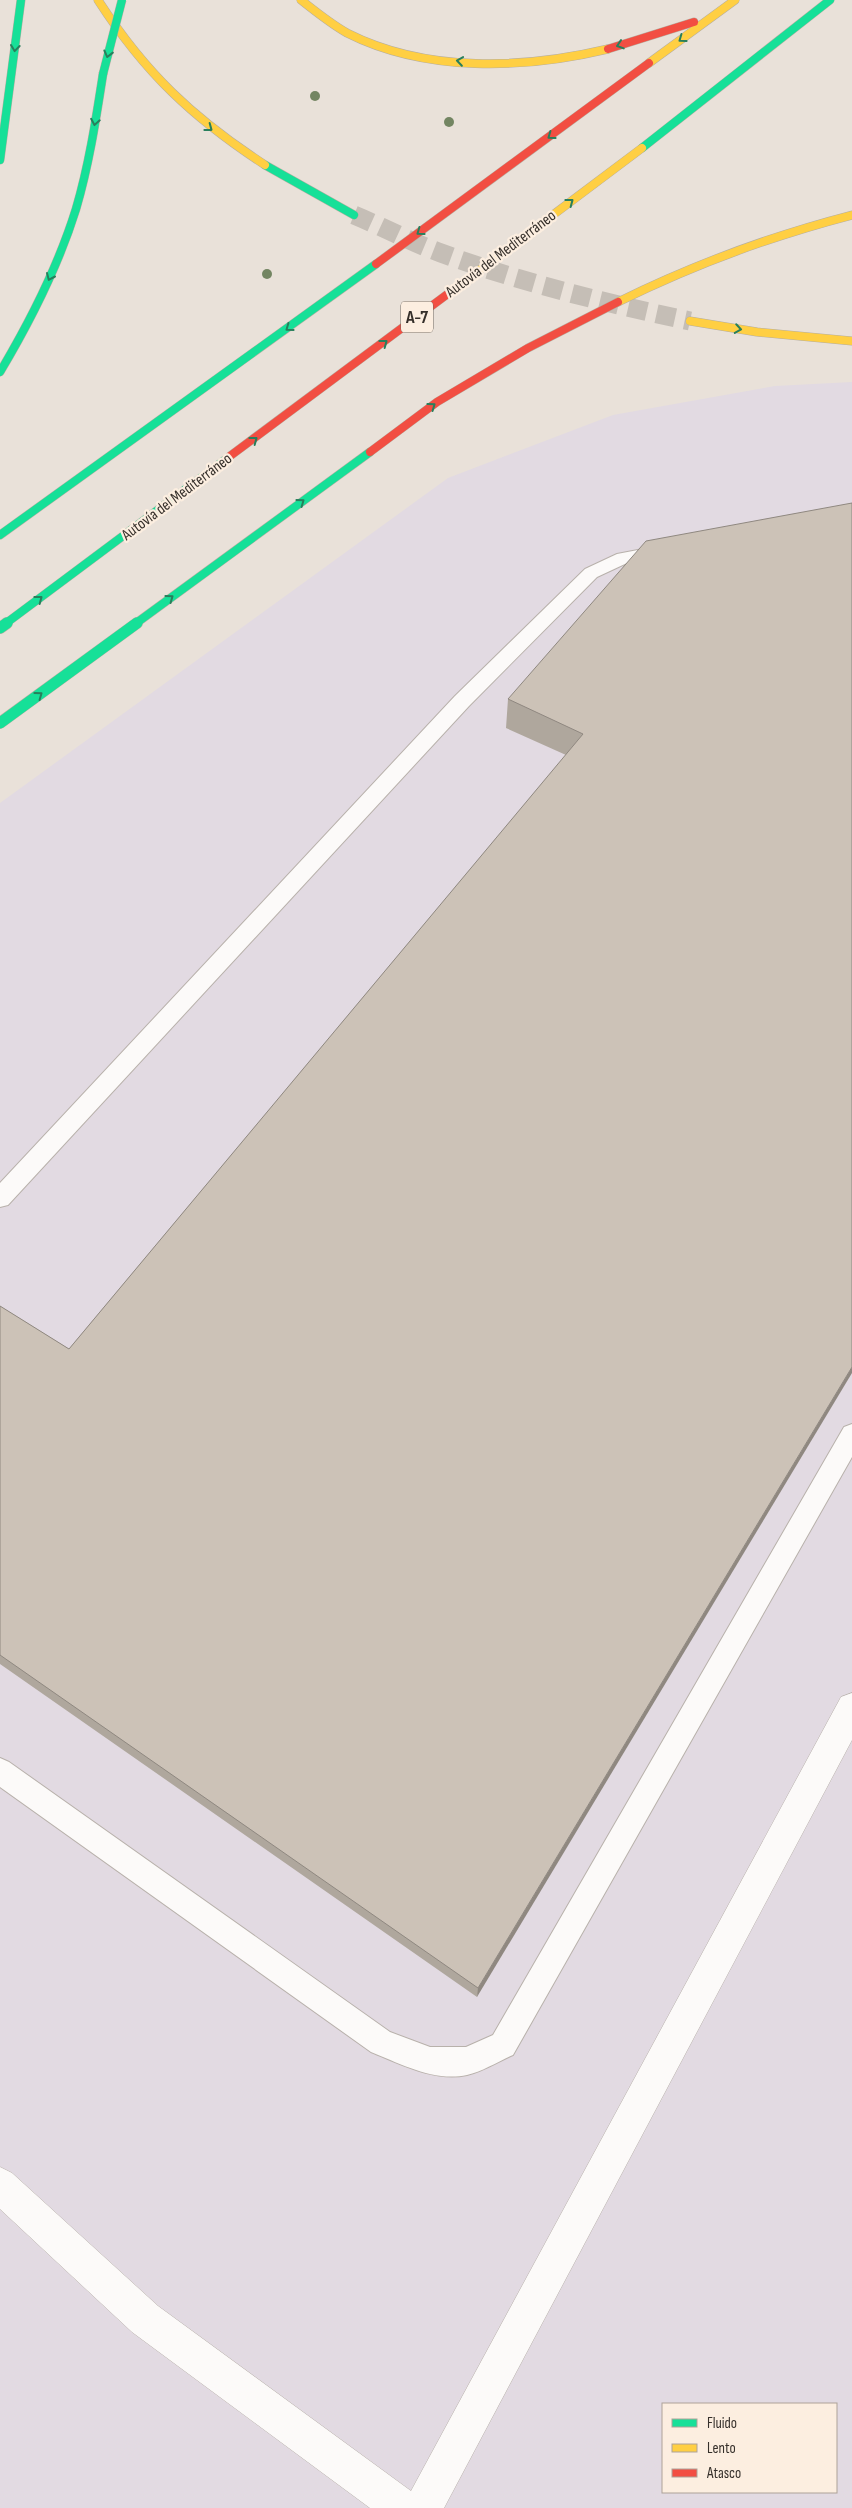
<svg xmlns="http://www.w3.org/2000/svg" width="852" height="2508" viewBox="0 0 852 2508" font-family="'Sofia Sans Condensed',sans-serif">
<style>
.industrial{fill:#e2dae2;fill-rule:evenodd}
.lines{fill:none;stroke-linecap:round;stroke-linejoin:round}
.highway-tunnel{stroke:#c5beb6;stroke-width:19;stroke-dasharray:19 10;stroke-linecap:butt}
.lane-casing{stroke:#b8b1ab;stroke-width:2}
.street-casing{stroke:#b8b1ab;stroke-width:1}
.fast-far1-casing{stroke:#b5aea1;stroke-width:9}
.fast-casing{stroke:#b5aea1;stroke-width:12}
.slow-casing{stroke:#b5aea1;stroke-width:9}
.jam-casing{stroke:#b5aea1;stroke-width:9}
.lane{fill:#fcfaf9;fill-rule:evenodd}
.street{fill:#fcfaf9;fill-rule:evenodd}
.fast-far1{stroke:#16e098;stroke-width:8}
.fast{stroke:#16e098;stroke-width:11}
.slow{stroke:#ffcf43;stroke-width:8}
.jam{stroke:#f24e42;stroke-width:8}
.fast-bridge-casing{stroke:#b5aea1;stroke-width:9;stroke-linecap:butt}
.fast-bridge{stroke:#16e098;stroke-width:8}
.tree{fill:#738562}
.wall{fill:#afa79d}
.shaded-wall{fill:#8f8880}
.building{fill:#ccc2b7;stroke:#8f8880}
.oneway{stroke:#287f5c}
.labels{text-anchor:middle;dominant-baseline:central;stroke-width:4.5;stroke-linejoin:round;paint-order:stroke}
.far-street-label{font-size:16px;fill:#36302b;stroke:#fceee0}
.shield{fill:#fceee0;stroke:#716961;stroke-width:1}
.shield-label{font-size:18px;font-weight:bold;fill:#36302b}
</style>
<rect width="100%" height="100%" fill="#e9e1d9"/>
<!-- industrial -->
<path class="industrial" d="M852,382V2508H0V803L448,478L613,415L775,386ZM663,2404H836V2492H663Z"/>
<g class="lines">
<!-- highway-tunnel -->
<path class="highway-tunnel" d="M354,215C383,227 411,242 441,253C522,283 606,303 690,321"/>
<!-- lane casing -->
<g class="lane-casing">
<path id="lane" d="M664,545L670,547L673,551L670,555L627,563L597,577L469,706L8,1205L0,1207V1183L455,696L585,569L617,554Z
M852,1424V1457L513,2055C499,2061 482,2072 467,2075C434,2082 401,2064 371,2052L0,1787V1758L9,1762L390,2032L430,2047H466L493,2035L844,1427Z"/>
</g>
<!-- street casing -->
<g class="street-casing">
<path id="street" d="M852,1693V1740L444,2508H370L132,2332L0,2209V2167L12,2173L158,2306L411,2491L841,1697Z"/>
</g>
<!-- fast-far1 casing -->
<g class="fast-far1-casing">
<path id="fast-far1" d="M642,148L830,0
M0,160L21,0
M265,165L354,215
M0,372C31,320 58,267 76,209C89,165 96,119 103,74
M0,535L376,264
M5,624L226,459
M135,624L370,452"/>
</g>
<!-- fast casing -->
<g class="fast-casing">
<path id="fast" d="M0,628L7,623
M0,723L137,623"/>
</g>
<!-- slow casing -->
<g class="slow-casing">
<path id="slow" d="M98,0C145,73 193,118 265,165
M301,0C316,12 331,24 347,33C426,73 524,69 608,49
M649,63L735,0
M457,287L642,148
M618,302C693,265 771,236 852,215
M690,321L757,332L852,341"/>
</g>
<!-- jam casing -->
<g class="jam-casing">
<path id="jam" d="M608,49L694,22
M376,264L649,63
M370,452L437,402L528,348L618,302
M226,459L457,287"/>
</g>
<!-- lane -->
<use href="#lane" class="lane"/>
<!-- street -->
<use href="#street" class="street"/>
<!-- fast-far1 -->
<use href="#fast-far1" class="fast-far1"/>
<!-- fast -->
<use href="#fast" class="fast"/>
<!-- slow -->
<use href="#slow" class="slow"/>
<!-- jam -->
<use href="#jam" class="jam"/>
<!-- fast-bridge casing -->
<g class="fast-bridge-casing">
<path id="fast-bridge" d="M103,74L122,0"/>
</g>
<!-- fast-bridge -->
<use href="#fast-bridge" class="fast-bridge"/>
</g>
<!-- trees -->
<g class="tree">
<circle cx="315" cy="96" r="5"/>
<circle cx="449" cy="122" r="5"/>
<circle cx="267" cy="274" r="5"/>
</g>
<!-- wall -->
<path class="wall" d="M852,503L477,1997L0,1664V1306L69,1349L566,755L506,728L508,699Z"/>
<!-- shaded-wall -->
<path class="shaded-wall" d="M852,1367V1373L477,1997L478,1988Z"/>
<!-- building -->
<path class="building" d="M852,503V1367L478,1988L0,1655V1306L69,1349L583,734L508,699L646,541Z"/>
<!-- one-way arrows -->
<defs><path id="oneway-chevron" d="M-2-3.5L2.5 0L-2 3.5" fill="none" stroke-width="1.6" stroke-linecap="round" stroke-linejoin="round" transform="scale(1.25)"/></defs>
<g class="oneway">
<use href="#oneway-chevron" transform="translate(682 39) rotate(144)"/>
<use href="#oneway-chevron" transform="translate(620 45) rotate(162)"/>
<use href="#oneway-chevron" transform="translate(15 48) rotate(97)"/>
<use href="#oneway-chevron" transform="translate(108 54) rotate(104)"/>
<use href="#oneway-chevron" transform="translate(460 61) rotate(-172)"/>
<use href="#oneway-chevron" transform="translate(95 122) rotate(100)"/>
<use href="#oneway-chevron" transform="translate(209 128) rotate(37)"/>
<use href="#oneway-chevron" transform="translate(551 136) rotate(144)"/>
<use href="#oneway-chevron" transform="translate(570 202) rotate(-37)"/>
<use href="#oneway-chevron" transform="translate(420 232) rotate(144)"/>
<use href="#oneway-chevron" transform="translate(50 277) rotate(114)"/>
<use href="#oneway-chevron" transform="translate(289 328) rotate(144)"/>
<use href="#oneway-chevron" transform="translate(738 329) rotate(9)"/>
<use href="#oneway-chevron" transform="translate(384 343) rotate(-37)"/>
<use href="#oneway-chevron" transform="translate(432 406) rotate(-36)"/>
<use href="#oneway-chevron" transform="translate(254 440) rotate(-37)"/>
<use href="#oneway-chevron" transform="translate(301 502) rotate(-36)"/>
<use href="#oneway-chevron" transform="translate(170 598) rotate(-36)"/>
<use href="#oneway-chevron" transform="translate(39 599) rotate(-37)"/>
<use href="#oneway-chevron" transform="translate(39 695) rotate(-36)"/>
</g>
<g class="labels">
<!-- far-street labels -->
<g class="far-street-label">
<text transform="translate(501 254) rotate(-37)">Autovía del Mediterráneo</text>
<text transform="translate(177 497) rotate(-37)">Autovía del Mediterráneo</text>
</g>
<!-- shield labels -->
<rect class="shield" x="401" y="301.5" width="32" height="31" rx="4"/>
<g class="shield-label">
<text x="417" y="317">A-7</text>
</g>
</g>
<!-- legend -->
<rect x="662" y="2403" width="175" height="90" fill="#fceee0" stroke="#ada298"/>
<rect x="672" y="2419" width="25" height="8" fill="#16e098" stroke="#ada298"/>
<text x="707" y="2428" font-size="15" fill="#36302b">Fluido</text>
<rect x="672" y="2444" width="25" height="8" fill="#ffcf43" stroke="#ada298"/>
<text x="707" y="2453" font-size="15" fill="#36302b">Lento</text>
<rect x="672" y="2469" width="25" height="8" fill="#f24e42" stroke="#ada298"/>
<text x="707" y="2478" font-size="15" fill="#36302b">Atasco</text>
</svg>
